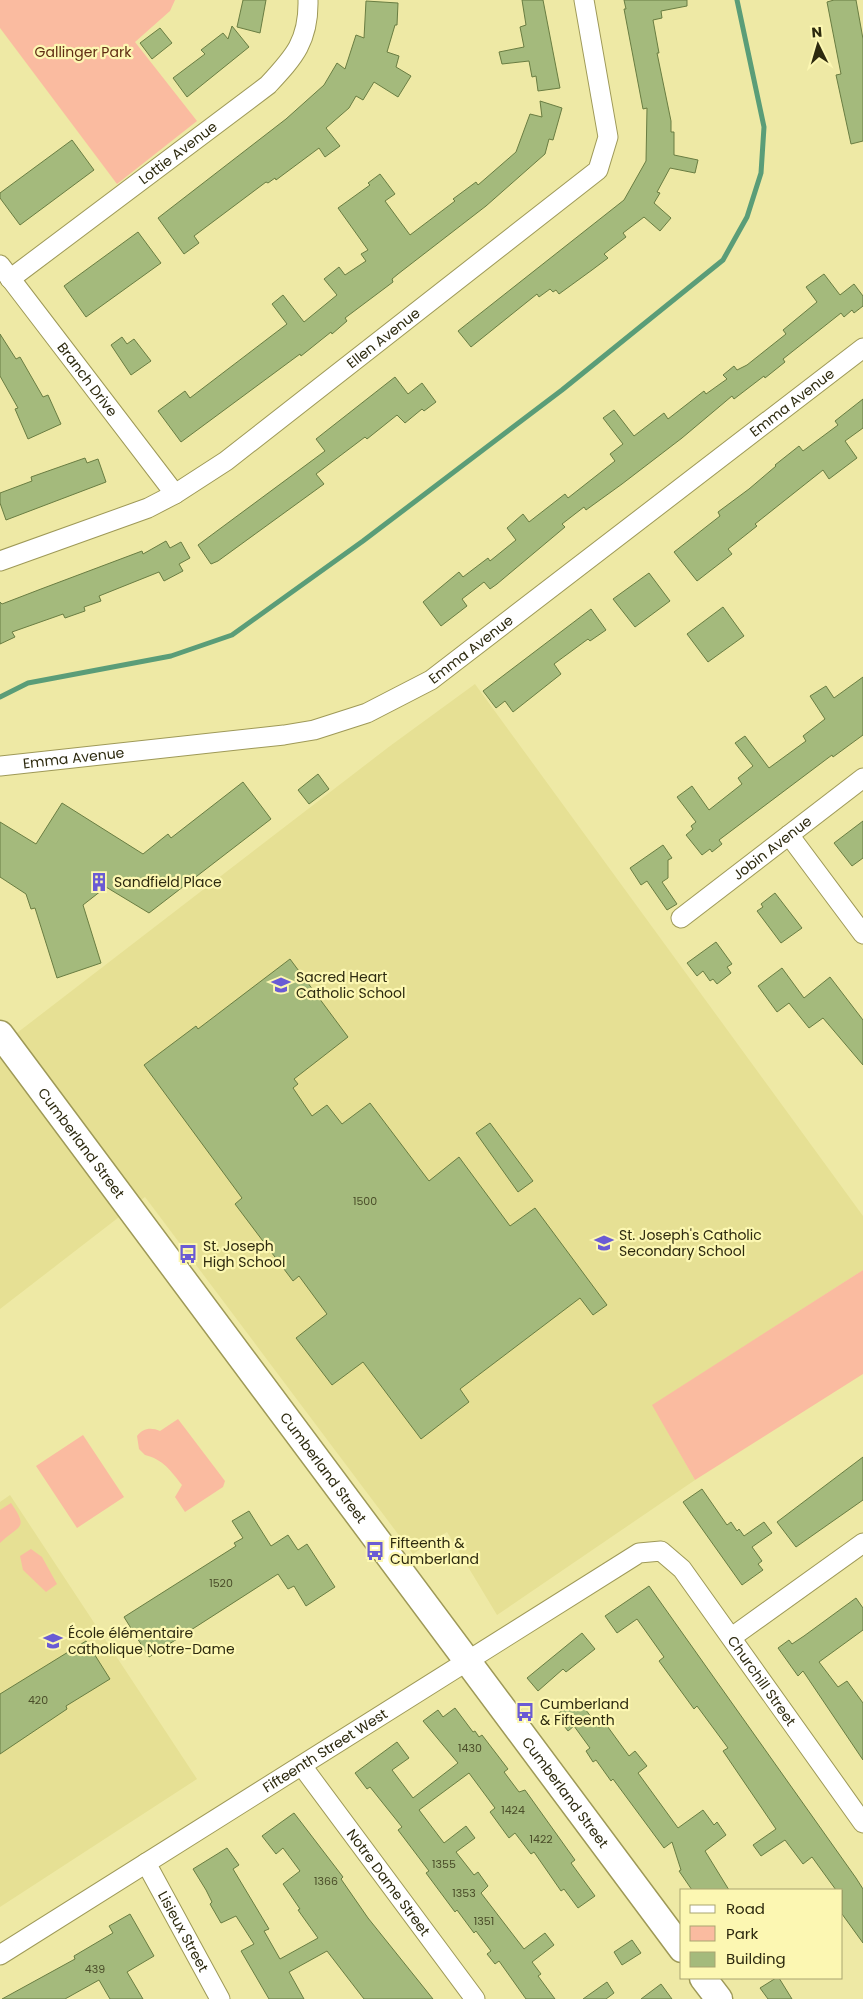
<svg xmlns="http://www.w3.org/2000/svg" width="863" height="1999" viewBox="0 0 863 1999" font-family="Poppins,sans-serif">
<style>
.built{fill:#e6e094}
.green{fill:#fabba0}
.lines{fill:none;stroke-linecap:round;stroke-linejoin:round}
.stream{stroke:#5a9d78;stroke-width:5}
.building{fill:#a4ba7c;stroke:#697d42}
.street-casing{stroke:#9e9957;stroke-width:21}
.secondary-casing{stroke:#9e9957;stroke-width:29}
.street{stroke:#fff;stroke-width:19}
.secondary{stroke:#fff;stroke-width:26}
.labels{text-anchor:middle;dominant-baseline:central;stroke-width:4.5;stroke-linejoin:round;paint-order:stroke}
.number-label{font-size:11px;fill:#4b4e2a}
.park-label{font-size:14px;fill:#602d14;stroke:#fcf7b2}
.street-label{font-size:14px;fill:#2d2a0f;stroke:#fcf7b2}
.poi-label{font-size:14px;fill:#2d2a0f;stroke:#fcf7b2;text-anchor:start}
</style>
<rect width="100%" height="100%" fill="#eee9a5"/>
<!-- built -->
<path class="built" d="M475,684L863,1216V1270L653,1405L695,1480L497,1615L447,1532L413,1554L145,1197L0,1309V1046L390,746Z
M10,1495L197,1779L0,1907V1502Z"/>
<!-- green -->
<path class="green" d="M0,0H175L170,11L135,42L197,121L117,184L0,28Z
M863,1270V1374L695,1480L652,1405Z
M178,1419L225,1481L223,1487L185,1512L175,1497L182,1485C170,1470 164,1460 145,1455L139,1449L137,1436C143,1428 151,1427 160,1431Z
M83,1435L124,1497L77,1528L36,1466Z
M11,1503C30,1530 18,1525 0,1543V1510Z
M31,1549L42,1557L57,1584L46,1592L23,1570L20,1556Z"/>
<g class="lines">
<!-- stream -->
<path class="stream" d="M0,697L28,683L171,656L232,635L363,541L562,390L723,260L747,217L761,173L764,127L737,0"/>
</g>
<!-- building -->
<path class="building" d="M243,0H266L260,33L237,27Z
M522,0H543L560,88L538,91L536,76L532,77L529,61L502,64L499,52L524,47L520,27L526,25Z
M624,0H687V6L661,11L662,18L653,20L659,53H657L671,121V132H674V155L698,160L695,173L670,168L657,192L660,193L654,203L671,218L660,231L644,217L623,233L626,237L604,254L608,258L592,270L559,294L556,290L553,292L550,289L539,297L537,294L471,347L458,331L624,200L646,161L647,108L643,109L624,9H626Z
M834,0H856L863,39V141L851,144L836,75L841,74L827,2Z
M366,1L398,3L397,25H395L387,52L399,56L396,67L411,76L398,97L374,82L363,100L356,96L349,108L326,128L340,146L325,157L319,148L276,180L275,178L268,183L266,182L194,236L199,243L184,254L158,218L286,119L324,85L337,63L345,69L356,35L364,38Z
M232,26L249,47L187,97L173,78L205,54L201,50L223,33L228,39Z
M160,28L172,43L152,59L140,43Z
M540,101L562,108L553,140L549,139L545,154L486,206L398,274L392,279L393,282L345,318L347,321L332,334L331,332L301,356L300,354L181,442L158,411L185,391L190,398L287,324L272,304L283,295L304,322L337,295L324,279L339,267L345,275L366,261L361,254L368,250L338,208L370,185L368,183L380,174L395,194L385,201L410,235L455,201L453,199L476,182L478,185L516,152L530,114L542,117Z
M72,140L94,170L20,225L0,198V193Z
M138,232L161,263L86,317L64,286Z
M824,274L840,295L854,284L863,296V306L854,313L852,310L844,317L841,313L783,359L785,362L765,378L764,376L734,399L732,396L682,438L622,484L586,510L584,507L562,524L565,527L497,584L490,589L484,582L462,599L467,606L441,626L423,602L459,572L463,577L488,558L490,561L516,540L507,528L523,514L529,522L565,494L568,498L615,461L610,454L623,444L603,418L614,410L634,436L664,413L668,419L704,391L706,394L727,379L723,375L734,366L737,370L747,365L786,334L783,330L817,302L806,287Z
M0,334L16,359L20,357L43,397L48,395L61,424L28,439L15,409L18,408L0,376Z
M122,337L127,344L134,339L151,361L131,375L111,345Z
M395,377L408,394L422,383L436,402L424,411L422,409L405,423L397,415L367,439L365,437L316,474L324,484L218,561L211,564L198,545L325,451L316,439Z
M863,399V428L845,441L857,458L829,479L823,470L755,524L757,526L728,549L732,554L697,581L674,552L720,516L718,512L749,489L776,466L775,465L799,446L803,451L838,425L835,421Z
M85,458L87,463L98,459L106,482L6,520L0,503V493L32,481L31,477Z
M166,541L170,548L181,542L190,558L179,564L183,571L164,581L159,572L99,596L101,601L84,607L85,611L65,618L63,614L12,632L15,637L0,644V602L2,604L41,589L142,551L143,554Z
M649,573L670,601L635,627L613,599Z
M723,607L744,636L708,662L687,634Z
M591,609L606,630L590,641L588,639L554,664L561,674L513,712L505,701L496,708L483,691Z
M863,677V735L833,757L832,755L719,840L722,844L712,852L710,849L702,855L686,835L693,829L691,826L696,822L677,797L692,786L709,810L742,784L738,778L753,766L735,743L745,736L769,768L806,741L803,736L825,719L810,696L826,686L834,698Z
M318,774L329,789L309,804L298,790Z
M243,782L271,819L149,913L106,887L83,905L101,963L57,978L35,908L31,909L26,894L0,877V822L36,844L62,803L143,854L168,834L171,838Z
M863,821V858L852,866L834,843Z
M663,845L672,858L668,860V878L662,882L677,904L667,910L647,881L641,885L630,868Z
M775,893L802,928L781,943L757,911L763,907L761,904Z
M716,942L732,964L727,967L731,973L717,984L713,979L710,981L703,971L697,976L687,963Z
M290,959L348,1037L294,1079L298,1084L293,1088L312,1116L327,1105L342,1124L370,1103L429,1181L459,1157L510,1226L535,1208L607,1305L593,1315L580,1298L460,1389L469,1402L421,1439L363,1362L332,1385L296,1338L327,1314L299,1276L293,1281L235,1204L242,1198L144,1065L196,1026L198,1029Z
M782,968L804,998L830,977L863,1020V1065L823,1018L809,1028L789,1003L777,1012L758,986Z
M490,1123L533,1181L518,1192L476,1133Z
M863,1457V1500L796,1547L777,1522Z
M702,1489L727,1525L731,1522L737,1531L739,1529L744,1536L764,1522L772,1533L752,1547L762,1561L758,1564L763,1570L742,1585L683,1502Z
M249,1511L271,1546L288,1535L298,1550L307,1544L335,1587L306,1606L294,1586L288,1589L278,1574L149,1657L124,1617L236,1546L234,1543L243,1538L232,1521Z
M649,1586L856,1878L863,1889V1943L842,1914V1890H836L812,1857L803,1864L785,1840L761,1856L753,1845L776,1829L723,1751L728,1748L697,1706L694,1709L659,1661L664,1657L637,1619L617,1633L605,1616Z
M856,1598L863,1608V1630L819,1662L838,1687L847,1681L863,1703V1760L803,1671L798,1676L778,1648L789,1640L792,1644L804,1636Z
M582,1633L595,1649L566,1672L563,1669L538,1691L527,1678Z
M86,1641L110,1679L66,1706L67,1709L0,1754V1694Z
M578,1699L599,1728L605,1723L629,1756L635,1751L647,1766L638,1773L678,1828L703,1810L714,1825L717,1822L726,1835L705,1851L729,1890H692L679,1871L681,1870L672,1842L664,1848L613,1779L611,1781L596,1760L593,1762L586,1751L590,1748L574,1726L568,1731L556,1715Z
M455,1708L473,1732L475,1731L479,1737L482,1735L508,1769L504,1772L519,1792L525,1790L575,1860L571,1863L595,1896L578,1908L564,1889L561,1891L534,1852L531,1854L515,1833L509,1838L490,1812L495,1808L469,1773L419,1810L444,1843L466,1826L475,1838L456,1852L474,1875L478,1872L488,1886L481,1893L524,1949L545,1933L554,1945L532,1962L541,1974L538,1976L555,1999H526L499,1961L495,1964L487,1954L491,1951L476,1931L474,1933L457,1910L455,1912L426,1873L429,1871L398,1830L402,1827L370,1787L367,1789L355,1773L397,1742L409,1758L392,1770L413,1798L458,1763L423,1721L438,1710L443,1717Z
M294,1813L343,1877L341,1879L368,1918L433,1999H364L327,1951L289,1972L304,1999H269L241,1951L254,1944L236,1916L221,1923L210,1904L212,1902L206,1890L193,1869L227,1848L239,1865L233,1869L269,1929L264,1931L280,1959L318,1938L298,1910L300,1909L283,1884L300,1871L283,1848L276,1854L262,1836Z
M130,1914L154,1956L127,1972L143,1999H110L99,1980L65,1999H2L75,1959L74,1956L113,1933L109,1926Z
M632,1940L641,1953L622,1965L614,1952Z
M776,1978H779L792,1999H768L760,1988Z
M607,1982L614,1993L606,1999H583Z
M661,1984L672,1999H641Z"/>
<g class="lines">
<!-- street casing -->
<g class="street-casing">
<g id="street">
<path id="s1" d="M0,265L175,494"/>
<path id="s2" d="M10,279L268,85C294,57 309,41 308,0"/>
<path id="s3" d="M0,561L148,508L175,494L226,461L598,170L608,137L584,0"/>
<path id="s4" d="M0,766L284,735L314,730L367,713L431,680L863,348"/>
<path d="M789,835L863,934"/>
<path id="s5" d="M681,918L863,778"/>
<path d="M732,1637L863,1543"/>
<path id="s6" d="M302,1766L475,1999"/>
<path id="s7" d="M146,1863L220,1999"/>
<path id="s8" d="M0,1955L639,1553L661,1551L682,1569L863,1823"/>
</g>
</g>
<!-- secondary casing -->
<g class="secondary-casing">
<g id="secondary">
<path id="s9" d="M0,1034L682,1949"/>
<path d="M703,1978L719,1999"/>
</g>
</g>
<!-- street -->
<use href="#street" class="street"/>
<!-- secondary -->
<use href="#secondary" class="secondary"/>
</g>
<!-- icons -->
<defs>
<g id="building-bare" transform="scale(1.5)"><path d="M-4-6H4V6H1V3H-1V6H-4ZM-2.5-4.3h1.7v1.8h-1.7ZM.8-4.3h1.7v1.8H.8ZM-2.5-1h1.7V.8h-1.7ZM.8-1h1.7V.8H.8Z" fill="#6a5bd4" stroke="#fcf7b2" stroke-width="2.5" paint-order="stroke"/></g>
<g id="school-bare" transform="scale(1.5)"><path d="M0-5L7-2L0 1L-7-2ZM-4 1L0 2.5L4 1V4Q0 6-4 4Z" fill="#6a5bd4" stroke="#fcf7b2" stroke-width="2.5" paint-order="stroke"/></g>
<g id="bus-bare" transform="scale(1.5)"><path d="M-5-6H5V4H4V6H2V4H-2V6H-4V4H-5ZM-3.5-4V0h7V-4ZM-3.5 1.2v1.5H-2V1.2ZM2 1.2v1.5H3.5V1.2Z" fill="#6a5bd4" stroke="#fcf7b2" stroke-width="2.5" paint-order="stroke"/></g>
</defs>
<g fill-rule="evenodd">
<use href="#building-bare" x="99" y="882"/>
<use href="#school-bare" x="281" y="985"/>
<use href="#school-bare" x="604" y="1243"/>
<use href="#bus-bare" x="188" y="1254"/>
<use href="#bus-bare" x="375" y="1551"/>
<use href="#school-bare" x="53" y="1641"/>
<use href="#bus-bare" x="525" y="1712"/>
</g>
<g class="labels">
<!-- number labels -->
<g class="number-label">
<text x="365" y="1201">1500</text>
<text x="221" y="1583">1520</text>
<text x="38" y="1700">420</text>
<text x="470" y="1748">1430</text>
<text x="513" y="1810">1424</text>
<text x="541" y="1839">1422</text>
<text x="444" y="1864">1355</text>
<text x="326" y="1881">1366</text>
<text x="464" y="1893">1353</text>
<text x="484" y="1921">1351</text>
<text x="95" y="1969">439</text>
</g>
<!-- park labels -->
<g class="park-label">
<text x="83" y="52">Gallinger Park</text>
</g>
<!-- street labels -->
<g class="street-label">
<text stroke="none"><textPath href="#s2" startOffset="210">Lottie Avenue</textPath></text>
<text stroke="none"><textPath href="#s3" startOffset="448">Ellen Avenue</textPath></text>
<text stroke="none"><textPath href="#s1" startOffset="144">Branch Drive</textPath></text>
<text stroke="none"><textPath href="#s4" startOffset="899">Emma Avenue</textPath></text>
<text stroke="none"><textPath href="#s4" startOffset="494">Emma Avenue</textPath></text>
<text stroke="none"><textPath href="#s4" startOffset="74">Emma Avenue</textPath></text>
<text stroke="none"><textPath href="#s5" startOffset="115">Jobin Avenue</textPath></text>
<text stroke="none"><textPath href="#s9" startOffset="136">Cumberland Street</textPath></text>
<text stroke="none"><textPath href="#s9" startOffset="541">Cumberland Street</textPath></text>
<text stroke="none"><textPath href="#s8" startOffset="942">Churchill Street</textPath></text>
<text stroke="none"><textPath href="#s8" startOffset="384">Fifteenth Street West</textPath></text>
<text stroke="none"><textPath href="#s9" startOffset="946">Cumberland Street</textPath></text>
<text stroke="none"><textPath href="#s6" startOffset="145">Notre Dame Street</textPath></text>
<text stroke="none"><textPath href="#s7" startOffset="78">Lisieux Street</textPath></text>
</g>
<!-- poi labels -->
<g class="poi-label">
<text x="114" y="882">Sandfield Place</text>
<text x="296" y="977">Sacred Heart<tspan x="296" dy="16">Catholic School</tspan></text>
<text x="619" y="1235">St. Joseph's Catholic<tspan x="619" dy="16">Secondary School</tspan></text>
<text x="203" y="1246">St. Joseph<tspan x="203" dy="16">High School</tspan></text>
<text x="390" y="1543">Fifteenth &amp;<tspan x="390" dy="16">Cumberland</tspan></text>
<text x="68" y="1633">École élémentaire<tspan x="68" dy="16">catholique Notre-Dame</tspan></text>
<text x="540" y="1704">Cumberland<tspan x="540" dy="16">&amp; Fifteenth</tspan></text>
</g>
</g>
<!-- legend -->
<rect x="680" y="1889" width="162" height="90" fill="#fcf7b2" stroke="#a9a571"/>
<rect x="690" y="1905" width="25" height="8" fill="#ffffff" stroke="#a9a571"/>
<text x="726" y="1914" font-size="15" fill="#2d2a0f">Road</text>
<rect x="690" y="1926" width="25" height="15" fill="#fabba0" stroke="#a9a571"/>
<text x="726" y="1939" font-size="15" fill="#2d2a0f">Park</text>
<rect x="690" y="1952" width="25" height="15" fill="#a4ba7c" stroke="#a9a571"/>
<text x="726" y="1964" font-size="15" fill="#2d2a0f">Building</text>
<!-- north arrow -->
<g transform="translate(818 45) rotate(355)" stroke="#fcf7b2" stroke-width="4" paint-order="stroke">
<path d="M0-4L9 19L0 12L-9 19Z" fill="#2d2a0f"/>
<text y="-8" font-size="14" font-weight="bold" text-anchor="middle" fill="#2d2a0f">N</text>
</g>
</svg>
